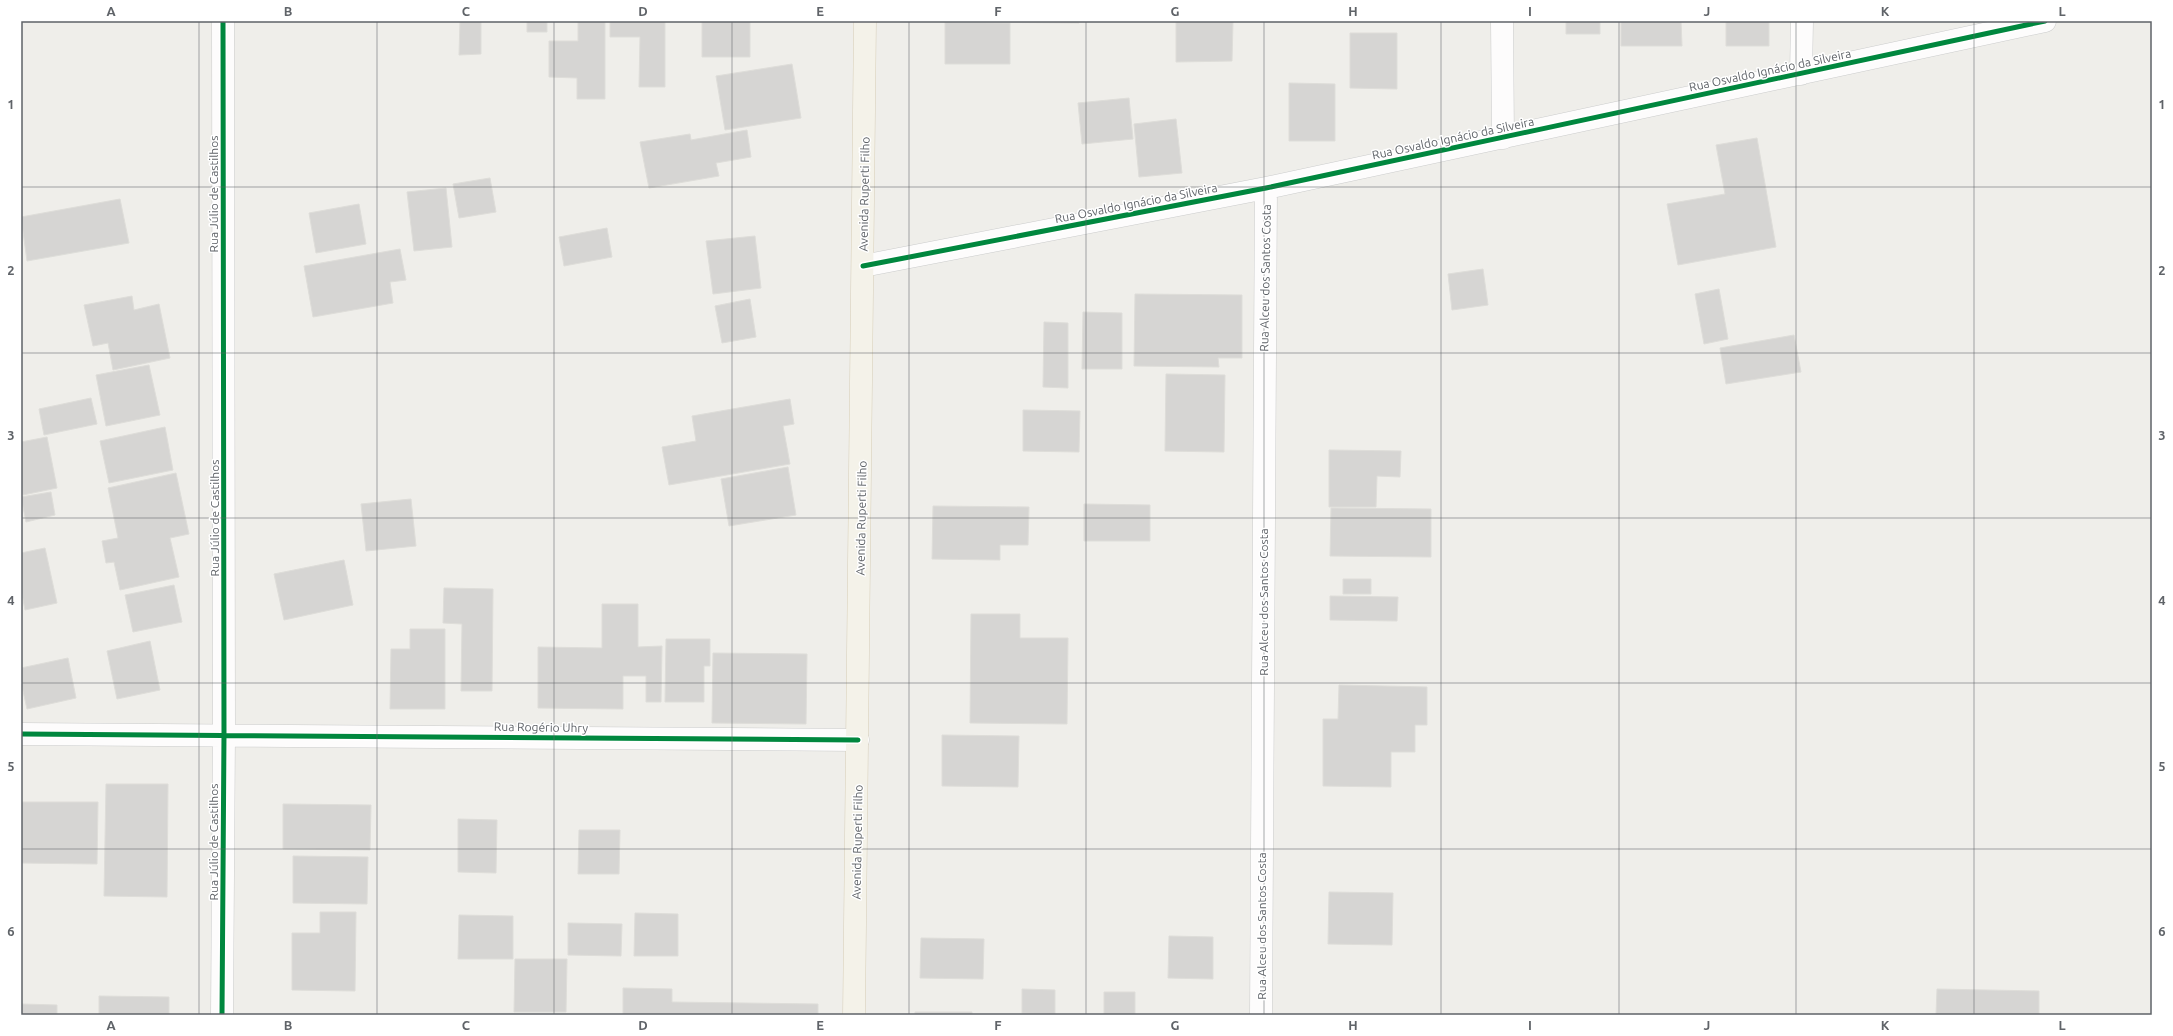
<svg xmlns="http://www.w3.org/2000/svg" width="2173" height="1036" viewBox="0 0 2173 1036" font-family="Ubuntu,sans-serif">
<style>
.building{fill:#d6d5d3;stroke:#deddd9}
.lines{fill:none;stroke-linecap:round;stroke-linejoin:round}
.minor-casing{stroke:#cbcccc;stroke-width:23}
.major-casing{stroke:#d7ceb8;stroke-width:23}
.minor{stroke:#fdfcfc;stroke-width:22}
.major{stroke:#f4f2e9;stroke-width:22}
.cycleway-casing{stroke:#fff;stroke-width:8}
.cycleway{stroke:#00873e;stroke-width:5}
.grid{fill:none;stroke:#5f6368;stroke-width:1;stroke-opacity:0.55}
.labels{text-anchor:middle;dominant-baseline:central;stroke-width:3;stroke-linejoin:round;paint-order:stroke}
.street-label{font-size:12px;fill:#5f6368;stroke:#fff}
.neatline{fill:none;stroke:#5f6368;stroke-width:1.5}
.grid-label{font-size:13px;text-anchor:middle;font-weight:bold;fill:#5f6368}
</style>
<rect width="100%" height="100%" fill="#efeeea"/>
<!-- building -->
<path class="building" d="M460,21H481V54L459,55Z
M527,21H547V32H527Z
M578,21H605V99H577V78L549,77V41H578Z
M610,21H665V87H639L640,37H610Z
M702,21H750V57H702Z
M957,21H1079V23L957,22Z
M1176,21H1233L1232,61L1176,62Z
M1566,21H1600V34H1566Z
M1621,21H1681L1682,46H1621Z
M1726,21H1769V46H1726Z
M945,22L1010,23V64H945Z
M1350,33H1397V89L1350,88Z
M792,64L801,118L725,130L716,76Z
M1289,83L1335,84V141H1289Z
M1129,98L1133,139L1082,144L1078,103Z
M1176,119L1182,173L1139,177L1134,124Z
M747,130L751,157L716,163L719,176L649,188L640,142L690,134L691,140Z
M1757,138L1776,247L1678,265L1667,204L1725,194L1716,145Z
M490,178L496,212L459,218L453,184Z
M446,188L452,247L414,251L407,192Z
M120,199L129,243L27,261L21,217Z
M359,204L366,244L316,253L309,213Z
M607,228L612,257L564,266L559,237Z
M755,236L761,288L713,294L706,241Z
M400,249L406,280L390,282L393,303L313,317L304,266Z
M1483,269L1488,305L1452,310L1448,274Z
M1719,289L1728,339L1704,344L1695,294Z
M1135,294L1242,295V358H1218L1219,367L1134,366Z
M132,296L134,310L159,304L170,358L113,370L108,343L93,346L84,305Z
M750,299L756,337L722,343L715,306Z
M1083,312L1122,313V369H1082Z
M1044,322L1068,323V388L1043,387Z
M1794,335L1801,372L1726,384L1720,348Z
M149,365L160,415L106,426L96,375Z
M1166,374L1225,375L1224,452L1165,451Z
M91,398L97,424L44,435L39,409Z
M790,399L794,424L783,426L790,464L669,485L662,447L696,441L692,416Z
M1023,410L1080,411L1079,452L1023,451Z
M165,427L173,470L109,483L100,441Z
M47,437L57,488L23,495L21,484V442Z
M1329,450L1401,451L1400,477L1377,476L1376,507H1329Z
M788,467L796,515L729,526L721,479Z
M176,473L189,534L170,538L179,577L120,590L114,562L106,563L102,541L118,538L108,488Z
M51,492L55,515L26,522L21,497Z
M411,499L416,546L366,551L361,504Z
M1084,504L1150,505V541H1084Z
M933,506L1029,507L1028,545H1000V560L932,559Z
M1331,508L1431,509V557L1330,556Z
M45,548L57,603L25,610L21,589V553Z
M344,560L353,605L284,620L274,574Z
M1343,579H1371V594H1343Z
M174,585L182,622L133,632L125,595Z
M444,588L493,589L492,691H461L462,624L443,623Z
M1330,596L1398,597L1397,621L1330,620Z
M602,604H638V647L662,646L661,702H646V676H623V709L538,708V647L602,648Z
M971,614H1020V638H1068L1067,724L970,723Z
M410,629H445V709H390L391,649H410Z
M666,639H710V666H704V702H665Z
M150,641L160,690L117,699L107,651Z
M713,653L807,654L806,724L712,723Z
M68,658L76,698L27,709L21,682V668Z
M1339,685L1427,687V725H1415V752H1391V787L1323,786V719H1338Z
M942,735L1019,736L1018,787L942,786Z
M106,784H168L167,897L104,896Z
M21,802H98L97,864L21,863Z
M283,804L371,805L370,850L283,849Z
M458,819L497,820L496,873L458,872Z
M579,830H620L619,874H578Z
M293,856L368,857L367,904L293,903Z
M1329,892L1393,893L1392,945L1328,944Z
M320,912H356L355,991L292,990V933H320Z
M635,913L678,914V956H634Z
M459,915L513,916V959H458Z
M568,923L622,924L621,956L568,955Z
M1169,936L1213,937V979L1168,978Z
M921,938L984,939L983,979L920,978Z
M515,959H567L566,1012H514Z
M623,988L672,989V1002L818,1004V1015H623Z
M1022,989L1055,990V1014L1022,1013Z
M1937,989L2039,991V1015H1936Z
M1104,992H1135V1015H1104Z
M99,996L169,997V1015H99Z
M21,1004L57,1005V1015H21Z
M915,1012H972V1015H915Z"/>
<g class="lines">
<!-- minor casing -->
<g class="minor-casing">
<path id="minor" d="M1502,21L1503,138
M1801,74L1802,21
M863,266L1266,188L2045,21
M21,734L858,740
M222,1015L224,734L223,21
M1261,1015L1266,188"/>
</g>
<!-- major casing -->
<g class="major-casing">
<path id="major" d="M854,1015L865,21"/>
</g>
<!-- minor -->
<use href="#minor" class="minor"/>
<!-- major -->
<use href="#major" class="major"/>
<!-- cycleway casing -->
<g class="cycleway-casing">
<path id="cycleway" d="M863,266L1266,188L2045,21
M21,734L858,740
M222,1015L224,734L223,21"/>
</g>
<!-- cycleway -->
<use href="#cycleway" class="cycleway"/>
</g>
<!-- grid -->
<path class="grid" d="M199,21V1015M377,21V1015M554,21V1015M732,21V1015M909,21V1015M1086,21V1015M1264,21V1015M1441,21V1015M1619,21V1015M1796,21V1015M1974,21V1015M21,187H2152M21,353H2152M21,518H2152M21,683H2152M21,849H2152"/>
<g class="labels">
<!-- street labels -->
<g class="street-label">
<text transform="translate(1770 70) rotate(-12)">Rua Osvaldo Ignácio da Silveira</text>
<text transform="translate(1453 138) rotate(-12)">Rua Osvaldo Ignácio da Silveira</text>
<text transform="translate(213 194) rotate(-90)">Rua Júlio de Castilhos</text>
<text transform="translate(864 194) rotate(-89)">Avenida Ruperti Filho</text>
<text transform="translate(1136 203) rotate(-11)">Rua Osvaldo Ignácio da Silveira</text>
<text transform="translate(1265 278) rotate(-89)">Rua Alceu dos Santos Costa</text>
<text transform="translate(214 518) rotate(-90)">Rua Júlio de Castilhos</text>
<text transform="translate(861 518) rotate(-89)">Avenida Ruperti Filho</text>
<text transform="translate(1263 602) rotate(-90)">Rua Alceu dos Santos Costa</text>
<text transform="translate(541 727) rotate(1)">Rua Rogério Uhry</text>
<text transform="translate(213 842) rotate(-90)">Rua Júlio de Castilhos</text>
<text transform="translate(857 842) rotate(-89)">Avenida Ruperti Filho</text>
<text transform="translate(1261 926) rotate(-90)">Rua Alceu dos Santos Costa</text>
</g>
</g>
<!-- border -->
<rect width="2173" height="1036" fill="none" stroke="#ffffff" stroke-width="44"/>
<rect x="22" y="22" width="2129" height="992" class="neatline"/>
<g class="grid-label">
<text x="111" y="16">A</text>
<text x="288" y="16">B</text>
<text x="466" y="16">C</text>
<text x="643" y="16">D</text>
<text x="820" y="16">E</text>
<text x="998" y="16">F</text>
<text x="1175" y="16">G</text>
<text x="1353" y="16">H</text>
<text x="1530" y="16">I</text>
<text x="1707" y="16">J</text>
<text x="1885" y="16">K</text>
<text x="2062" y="16">L</text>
<text x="11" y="109">1</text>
<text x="2162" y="109">1</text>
<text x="11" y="275">2</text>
<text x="2162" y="275">2</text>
<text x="11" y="440">3</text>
<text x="2162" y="440">3</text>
<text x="11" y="605">4</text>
<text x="2162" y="605">4</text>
<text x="11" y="771">5</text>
<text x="2162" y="771">5</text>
<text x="11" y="936">6</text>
<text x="2162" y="936">6</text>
<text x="111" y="1030">A</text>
<text x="288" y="1030">B</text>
<text x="466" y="1030">C</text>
<text x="643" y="1030">D</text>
<text x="820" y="1030">E</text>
<text x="998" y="1030">F</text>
<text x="1175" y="1030">G</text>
<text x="1353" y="1030">H</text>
<text x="1530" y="1030">I</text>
<text x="1707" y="1030">J</text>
<text x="1885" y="1030">K</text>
<text x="2062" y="1030">L</text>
</g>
</svg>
